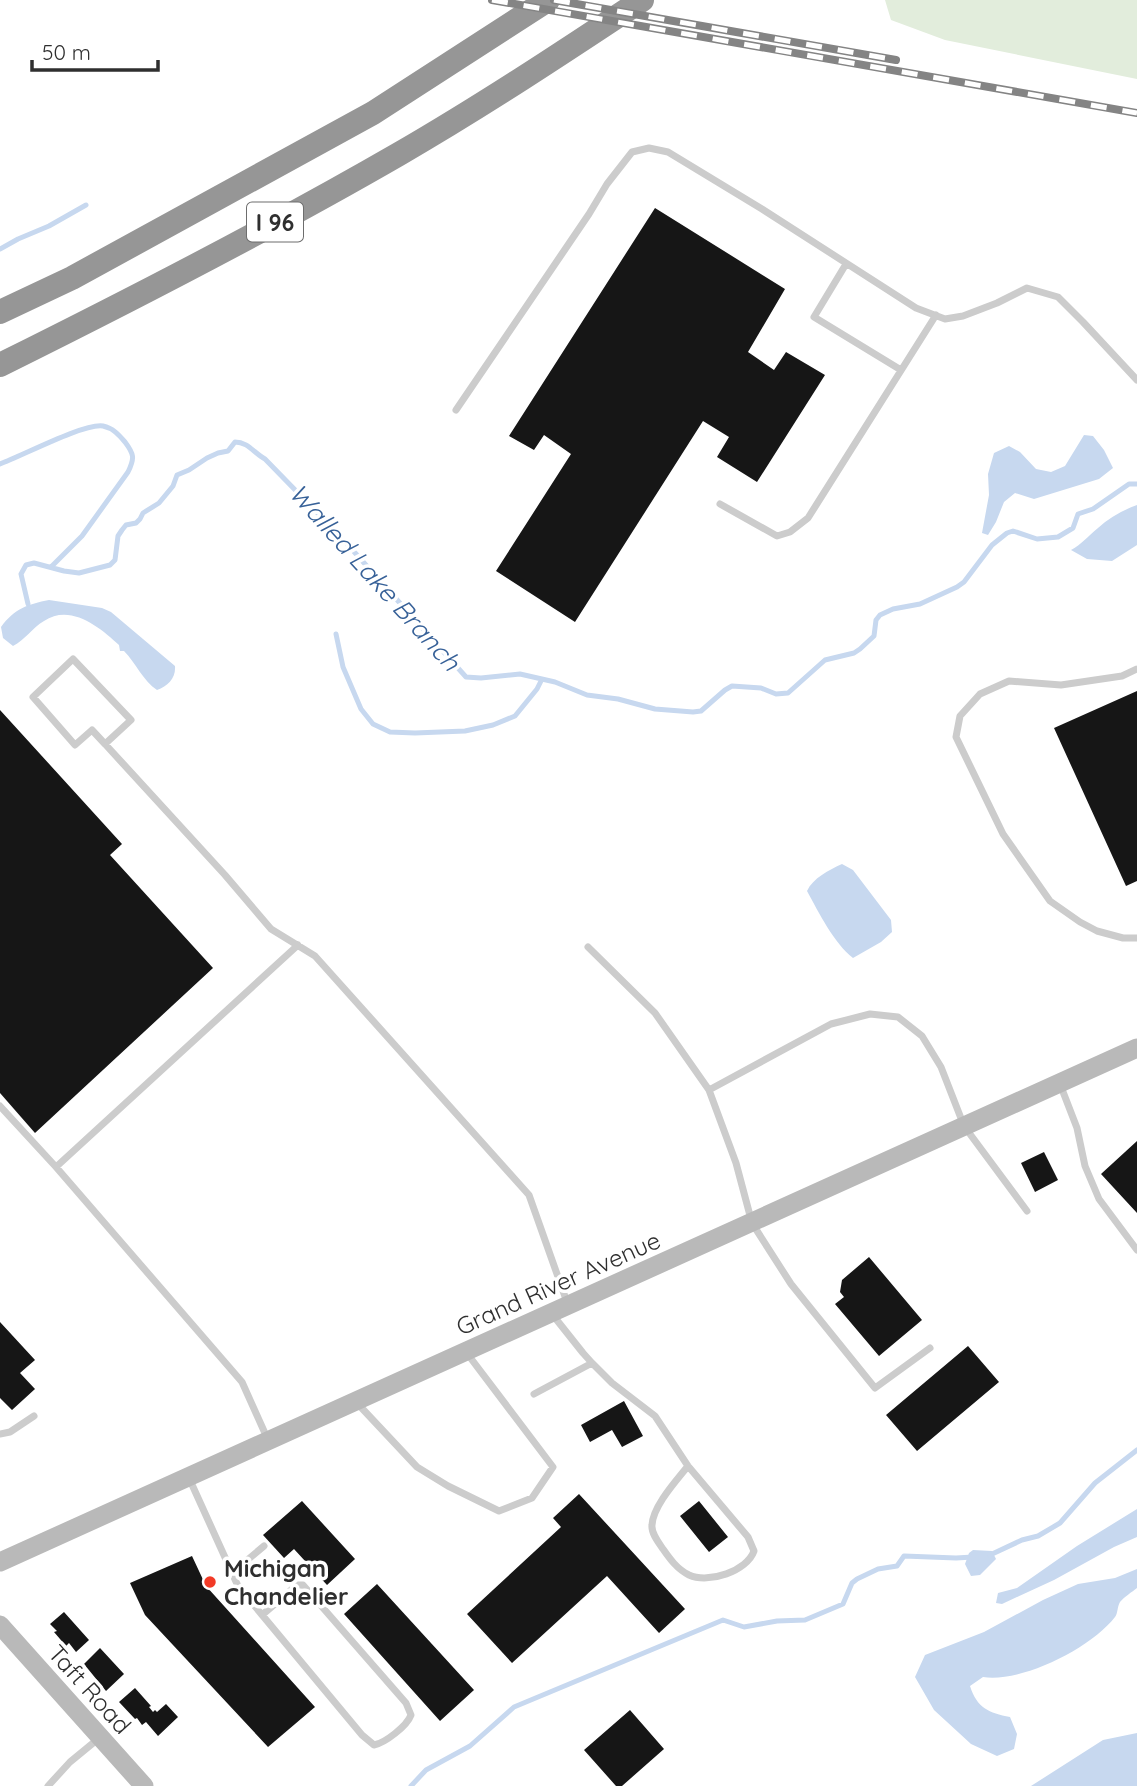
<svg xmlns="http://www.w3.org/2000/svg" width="1137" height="1786" viewBox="0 0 1137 1786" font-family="Quicksand,sans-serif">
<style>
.green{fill:#e2eddc}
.water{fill:#c7d8ef}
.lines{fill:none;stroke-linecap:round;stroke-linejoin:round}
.stream{stroke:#c7d8ef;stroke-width:5}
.building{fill:#161616}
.lane{stroke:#ccc;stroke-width:7}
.secondary{stroke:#b9b9b9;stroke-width:19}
.highway{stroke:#969696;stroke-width:24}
.rail-casing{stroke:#848484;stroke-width:8}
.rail{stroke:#fff;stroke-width:5;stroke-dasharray:16;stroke-linecap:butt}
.poi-dot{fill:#f23a26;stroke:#fff;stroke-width:2.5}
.labels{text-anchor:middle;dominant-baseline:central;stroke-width:7;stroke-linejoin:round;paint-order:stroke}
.shield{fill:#fff;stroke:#6d6d6d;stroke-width:2}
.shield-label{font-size:23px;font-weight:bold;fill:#2f2f2f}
.street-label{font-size:24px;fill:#2f2f2f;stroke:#fff}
.poi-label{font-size:24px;font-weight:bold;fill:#2f2f2f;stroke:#fff;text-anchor:start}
.water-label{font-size:26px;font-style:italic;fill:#376198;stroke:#fff}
</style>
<rect width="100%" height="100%" fill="#fff"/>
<!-- green -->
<path class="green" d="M885,0H1137V79L945,40L891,20Z"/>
<!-- water -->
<path class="water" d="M1084,435L1093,436L1104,450L1113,468L1099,479L1034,499L1015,493L1004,502L996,522L988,535L982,533L989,495L988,474L994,453L1009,446L1020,452L1036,469L1051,472L1065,466Z
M1137,505V545L1112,561L1087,559L1071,550C1082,544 1088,536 1098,528C1109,518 1123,510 1137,505Z
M49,600L102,608L111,612L175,666C176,678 168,686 157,690C143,681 136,663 124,651H120L119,645C100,627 70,603 44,621C32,628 25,640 13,646L3,638L1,627C14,609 28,604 49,600Z
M842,864L853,870L891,920L892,932L881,942L853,958C834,943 819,913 807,891C813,878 829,870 842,864Z
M1137,1509V1537L1114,1547L1054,1580L1002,1604L996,1603L998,1593L1017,1588L1077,1546Z
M973,1550L992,1551L996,1559L980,1575L971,1576L965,1564L969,1553Z
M1137,1569V1588C1132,1592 1124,1597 1120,1602C1117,1607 1118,1613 1115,1617C1091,1648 1022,1683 983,1677L970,1686C977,1708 989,1713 1010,1717L1017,1734L1014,1749L997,1756L971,1744L934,1710L915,1677L925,1655L984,1632L1043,1600L1078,1584L1115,1578Z
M1137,1733V1786H1031L1103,1740Z"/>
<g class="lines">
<!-- stream -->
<path class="stream" d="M0,249L18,239L49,226L86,205
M0,464C22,456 84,423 103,426C113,428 119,435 125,442C134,454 135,458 128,472L82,536L51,567
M28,604L21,574L26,565L34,563L64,571L79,573L110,565L115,560L118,536L122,530L126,525L136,523L140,519L143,513L159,503L173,486L177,475L189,470L207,458L218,453L228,451L235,442C248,442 254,453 265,459L340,536L466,677L481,678L520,674L555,682L587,695L618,699L655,709L693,712L701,711L725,690L732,686L761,688L776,694L788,693L825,660L854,653L860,649L874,636L876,620L880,615L893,609L920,604L957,587L964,582L992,545L1007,533L1013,531L1037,539L1058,537L1073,528L1078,514L1093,509L1129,484H1137
M336,634L343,667L361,709L373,724L390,732L415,733L465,731L493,725L515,716L537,689L542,679
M990,1555L1022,1540L1038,1536L1060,1523L1095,1483L1137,1450
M411,1786L426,1770L470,1746L514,1707L723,1620L744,1627L777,1621L805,1620L843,1604L852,1583L857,1579L878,1569L897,1566L904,1556L956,1558L973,1557"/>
</g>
<!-- building -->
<path class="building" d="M655,208L785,289L748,352L774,370L786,352L825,375L757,482L717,457L729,437L703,421L575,622L496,571L571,454L544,435L534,450L509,436Z
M1137,691V881L1126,886L1054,728Z
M0,710L122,844L110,855L213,968L35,1133L0,1093Z
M1137,1141V1213L1101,1174Z
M1044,1152L1058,1180L1035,1192L1021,1163Z
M869,1257L922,1320L879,1356L835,1304L844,1297L840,1292L842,1280Z
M0,1322L35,1360L20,1373L35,1389L12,1410L0,1398Z
M968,1346L999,1382L917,1451L886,1415Z
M624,1401L643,1436L622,1447L612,1430L590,1442L581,1425Z
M579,1494L685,1609L659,1633L607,1576L512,1663L467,1614L561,1527L553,1518Z
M302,1501L355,1559L327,1585L294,1549L284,1558L263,1535Z
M699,1501L728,1537L709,1552L680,1516Z
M192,1556L206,1586L315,1707L268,1747L145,1615L130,1583Z
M377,1584L474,1690L440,1721L344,1614Z
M64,1612L89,1640L76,1652L69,1643L66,1646L54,1632L57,1631L50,1624Z
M100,1648L124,1674L106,1691L84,1664Z
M135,1688L151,1706L149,1707L153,1712L155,1710L157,1712L166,1704L178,1717L158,1736L146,1722L142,1725L137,1718L135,1719L119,1702Z
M630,1710L664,1749L622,1786H616L584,1750Z"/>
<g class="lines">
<!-- lane -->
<path class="lane" d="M846,264L814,317L901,370
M456,410L589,214L607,184L632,152L649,148L668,152L762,209L916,308L945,319L963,316L997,303L1027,288L1058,297L1083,322L1137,380
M720,504L777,536L790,532L808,518L936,315
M1137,669L1122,676L1061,685L1009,681L980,694L960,716L956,737L1003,834L1050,901L1080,922L1097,931L1123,938H1137
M105,744L92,730L75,745L33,697L73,659L131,720L105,744L225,875L271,929L315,956L529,1195L568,1305
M588,947L655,1013L709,1090L736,1163L752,1223L791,1284L875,1388L930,1348
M1060,1084L1077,1128L1085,1166L1099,1199L1137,1250
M709,1090L831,1024L870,1014L898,1017L922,1036L941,1067L964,1126L1027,1211
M0,1106L56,1167L298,945
M56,1167L242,1382L268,1440
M592,1363L612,1383L655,1416L688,1466L748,1537L754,1551C747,1571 709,1584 689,1575C677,1569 670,1559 663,1549C658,1542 651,1533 652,1525C653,1506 676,1481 688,1466
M534,1394L592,1363L583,1353L552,1314
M357,1403L417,1467L448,1486L499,1511L532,1498L553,1467L466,1352
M0,1434L10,1432L34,1416
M189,1478L238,1586L362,1735L374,1745C385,1743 407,1726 411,1715L406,1703L303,1585H297L262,1615
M232,1573L264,1546
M48,1786L70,1762L98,1739"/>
<!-- secondary -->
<path class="secondary" d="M0,1562L1137,1048
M0,1625L144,1786"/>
<!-- highway -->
<path class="highway" d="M0,312L72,278L373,113L548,0
M0,365C135,298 269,229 399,154C482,106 562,53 642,0"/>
<!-- rail casing -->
<g class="rail-casing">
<path id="rail" d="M492,0L1137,113
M554,0L896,60"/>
</g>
<!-- rail -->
<use href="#rail" class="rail"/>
</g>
<!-- markers -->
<circle class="poi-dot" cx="210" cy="1582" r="7"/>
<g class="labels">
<!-- shield labels -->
<rect class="shield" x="247" y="202.5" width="56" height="39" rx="5"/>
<g class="shield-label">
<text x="275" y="222">I 96</text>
</g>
<!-- street labels -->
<g class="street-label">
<text transform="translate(558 1283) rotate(-24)">Grand River Avenue</text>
<text transform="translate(90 1689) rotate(48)">Taft Road</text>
</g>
<!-- poi labels -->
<g class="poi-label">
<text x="224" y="1568">Michigan<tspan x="224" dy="28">Chandelier</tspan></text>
</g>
<!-- water labels -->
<g class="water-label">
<text transform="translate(375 577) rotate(48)">Walled Lake Branch</text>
</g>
</g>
<!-- scale -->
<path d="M32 60v10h126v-10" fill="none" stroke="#2f2f2f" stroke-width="3.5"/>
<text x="42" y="60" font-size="21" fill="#2f2f2f" stroke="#ffffff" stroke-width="5" paint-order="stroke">50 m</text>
</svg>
